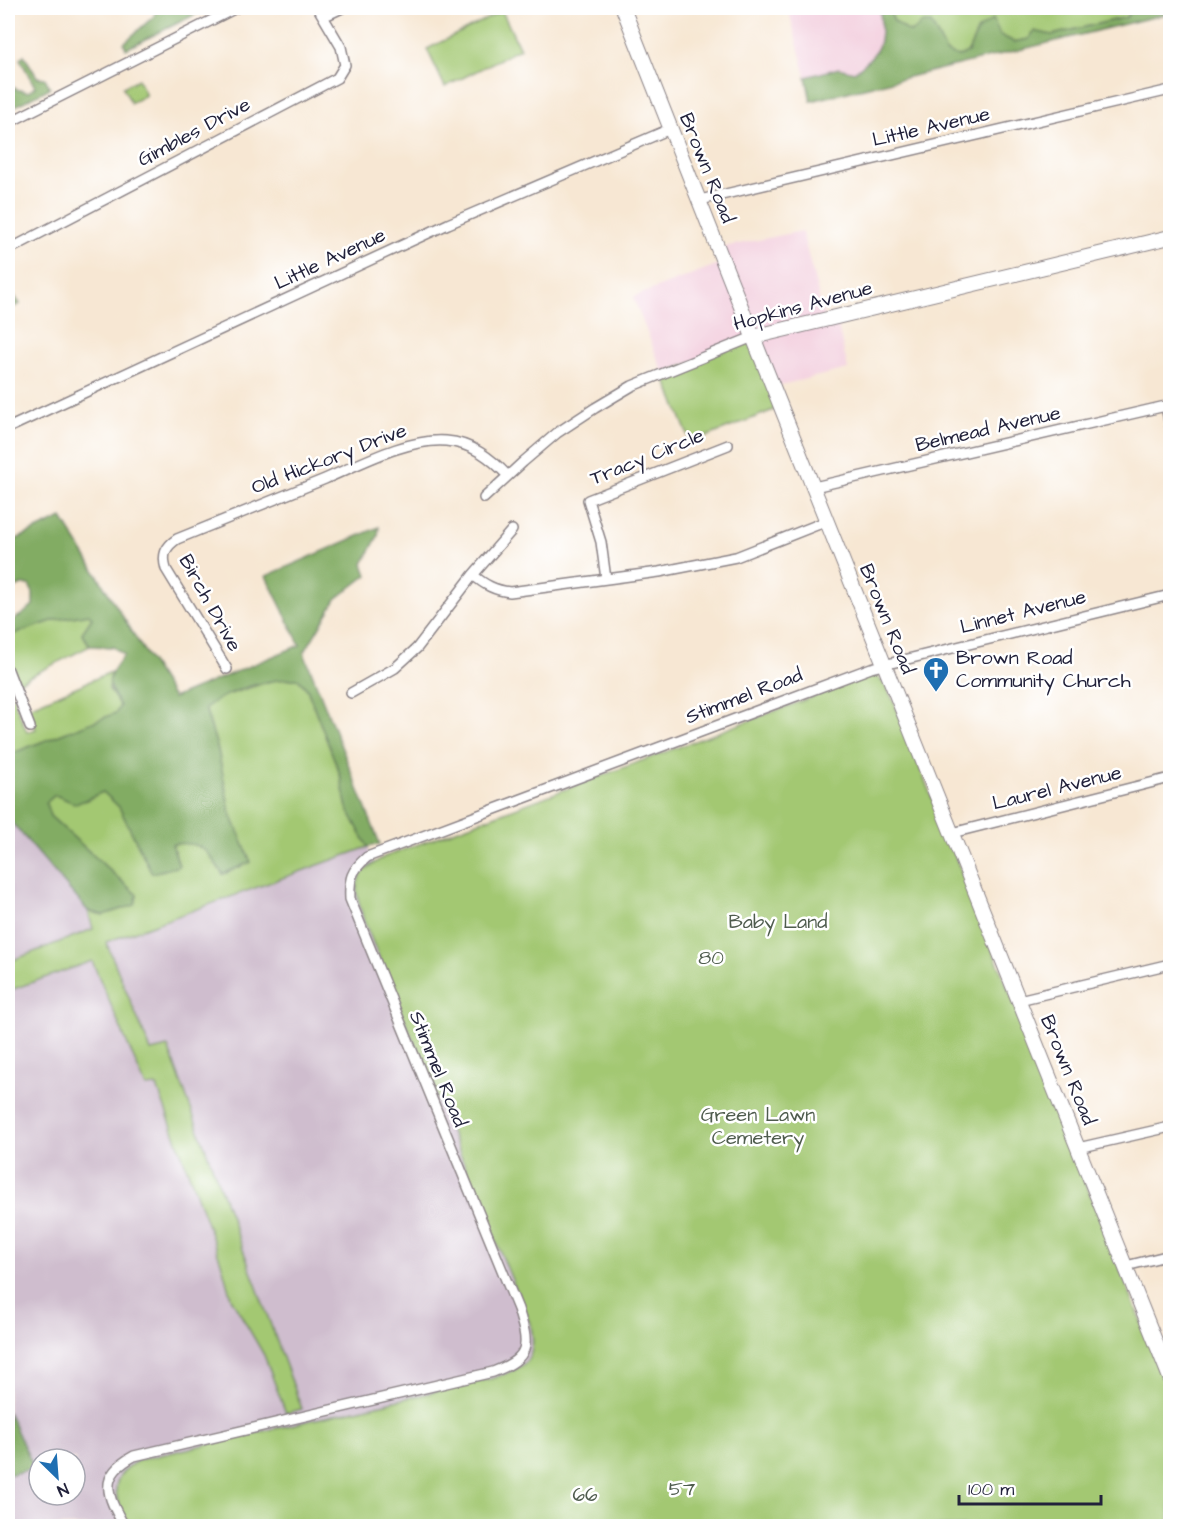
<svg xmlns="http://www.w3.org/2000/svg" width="1178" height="1534" viewBox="0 0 1178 1534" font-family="'Architects Daughter',sans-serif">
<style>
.built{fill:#f3cfde}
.industrial{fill:#cfbdce;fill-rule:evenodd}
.green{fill:#a3c872;stroke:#627556;stroke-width:1.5}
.forest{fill:#82ac64;stroke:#526750;stroke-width:1.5}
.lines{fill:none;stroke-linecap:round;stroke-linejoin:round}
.street-casing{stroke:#8c8487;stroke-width:12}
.secondary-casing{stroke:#8c8487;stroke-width:16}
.street{stroke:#fff;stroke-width:9}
.secondary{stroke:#fff;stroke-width:14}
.labels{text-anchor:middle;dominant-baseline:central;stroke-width:5;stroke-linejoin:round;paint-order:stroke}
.street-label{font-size:20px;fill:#22223b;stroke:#fff}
.poi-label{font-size:20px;fill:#22223b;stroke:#fff;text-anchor:start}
.park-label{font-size:20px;fill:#4f5c4e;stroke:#fff}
</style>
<rect width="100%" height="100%" fill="#fff"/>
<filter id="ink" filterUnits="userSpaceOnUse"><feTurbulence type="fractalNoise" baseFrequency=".0167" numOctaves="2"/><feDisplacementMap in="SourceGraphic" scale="12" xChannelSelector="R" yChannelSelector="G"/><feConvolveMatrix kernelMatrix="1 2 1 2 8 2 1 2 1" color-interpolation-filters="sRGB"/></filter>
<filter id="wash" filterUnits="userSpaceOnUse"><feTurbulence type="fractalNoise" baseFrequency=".008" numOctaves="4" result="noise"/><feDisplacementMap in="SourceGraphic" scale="24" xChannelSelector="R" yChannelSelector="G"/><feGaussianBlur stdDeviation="1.35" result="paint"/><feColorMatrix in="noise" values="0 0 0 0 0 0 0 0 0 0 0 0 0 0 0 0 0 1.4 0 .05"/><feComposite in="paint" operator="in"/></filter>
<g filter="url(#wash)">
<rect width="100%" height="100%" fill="#f7e7d3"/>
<!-- built -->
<path class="built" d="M788,8H880L882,39L871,60L854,72L839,68L806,77Z
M802,231L824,317L835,314L848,369L768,388L776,409L691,443L633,297L724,262L719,248Z"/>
<!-- industrial -->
<path class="industrial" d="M8,818L88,911L93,929L8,962Z
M368,847L374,863L366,868L359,877L356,889L364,921L531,1326L534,1341L533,1353L526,1364L518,1369L120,1508L130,1526H8V1475L33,1469L8,1412V991L92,960L146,1087L157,1086L222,1266L231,1298L264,1355L286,1412L302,1409L168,1047L151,1052L106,942ZM39,1459H75V1495H39Z"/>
<!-- green -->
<path class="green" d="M888,8H1129L1130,12L1127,17L1052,35L1034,31L1029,39L1014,42L1000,35L993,20L978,30L968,52L958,57L946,52L931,23L909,32L894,21Z
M502,11L520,49L445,87L427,49Z
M138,79L146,95L131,103L123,87Z
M752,339L781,407L691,443L663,374Z
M89,614L93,618L82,633L90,646L17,683L8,661V631L14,634L55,620Z
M111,672L109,689L120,706L116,713L8,755V686L27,732L36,729L27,708Z
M874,674C892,687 899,717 908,738L1170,1394V1526H130C115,1499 105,1478 139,1460L494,1378C525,1367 538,1361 531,1326L364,921C354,886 350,877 384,857Z
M277,679H298L307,689L340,774L347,808L368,847L106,942L151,1051L168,1047L302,1409L286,1413L264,1355L231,1298L222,1265L157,1086L146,1087L92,961L8,991V962L93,929L88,911L103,915L135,904L137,895L50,816L45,803L55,795L85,801L103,791L119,807L152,873L179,866L172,844L191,842L207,851L223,874L250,862L230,812L218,750L205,708L218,698Z"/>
<!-- forest -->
<path class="forest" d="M157,8H208L126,49L124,43L154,16Z
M880,8H888L894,21L909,32L914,31L922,23H931L946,52L958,57L968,52L978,30L993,19L1000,35L1014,42L1029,39L1034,31L1052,35L1127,17L1130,12L1129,8H1170V13L811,101L806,77L839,68L854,72C884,50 882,42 880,8Z
M24,55L37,77L45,78L50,88L8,110V84L16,89L28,92L35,87L20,59Z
M8,287L20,304L8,310Z
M62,518L173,698L300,645L266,576L379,527L378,536L363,564L367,575L336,599L304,653L380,844L368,847L347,808L340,774L307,689L298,679C269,678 228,690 205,708L218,750L230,812L251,862L223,874C206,850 204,841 172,844L179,866L152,873L119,807L103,792L76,804L55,795L46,803L50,816L137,895L135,905L103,915L88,911L8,818V755L116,713L120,706C104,679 107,679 124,655L113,647L90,646L82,633L92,618L89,614L55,620L14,634L8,631V623L23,614L33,605V593L29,585H22L8,591V543Z
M8,1412L34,1468L8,1475Z"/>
</g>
<g filter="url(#ink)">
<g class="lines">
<!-- street casing -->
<g class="street-casing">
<path id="street" d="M325,16L342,8
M8,123L236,8
M700,200L1170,90
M8,250L337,78L345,65L341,47L318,8
M1166,406L1170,427
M8,428L448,224L670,129
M814,487L1170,405
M484,498L523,462L557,433L595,408L632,386L753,337
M473,575C485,585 494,590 510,592L659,572L736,557L827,521
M606,579L601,542L588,500L728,445
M227,669L166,569C162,555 165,547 177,539C226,519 275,499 325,479C360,464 408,438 446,441C472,443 491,458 508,476
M8,670L30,727
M351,693L395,668L417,648L473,575L512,530
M952,833L1170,778
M1019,1000L1170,964
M1078,1148L1170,1127
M1126,1266L1170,1255
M124,1526C107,1495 97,1476 134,1456L493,1372C532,1357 529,1345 518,1309L350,899C349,878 351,871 367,857L871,668L1170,595"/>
</g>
<!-- secondary casing -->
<g class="secondary-casing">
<path id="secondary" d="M623,8L753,337L1170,1378
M753,337L1170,237"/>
</g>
<!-- street -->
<use href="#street" class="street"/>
<!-- secondary -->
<use href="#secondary" class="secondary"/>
</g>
</g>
<!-- icons -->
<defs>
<g id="church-pin" transform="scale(1.35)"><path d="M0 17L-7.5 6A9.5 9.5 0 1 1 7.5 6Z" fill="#1f6fb2" stroke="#fff"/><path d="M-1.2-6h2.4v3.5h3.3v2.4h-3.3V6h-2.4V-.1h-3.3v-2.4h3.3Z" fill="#fff"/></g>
</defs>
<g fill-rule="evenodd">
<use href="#church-pin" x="936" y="670"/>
</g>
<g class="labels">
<!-- street labels -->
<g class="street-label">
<text transform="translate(931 127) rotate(-13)">Little Avenue</text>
<text transform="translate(194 132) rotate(-28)">Gimbles Drive</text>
<text transform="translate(707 168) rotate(68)">Brown Road</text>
<text transform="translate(330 259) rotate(-25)">Little Avenue</text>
<text transform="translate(803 306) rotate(-15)">Hopkins Avenue</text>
<text transform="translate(988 429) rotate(-13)">Belmead Avenue</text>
<text transform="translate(647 457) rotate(-22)">Tracy Circle</text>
<text transform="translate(329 459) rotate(-21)">Old Hickory Drive</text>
<text transform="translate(210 603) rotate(61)">Birch Drive</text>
<text transform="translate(1023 612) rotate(-14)">Linnet Avenue</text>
<text transform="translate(887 619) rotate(68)">Brown Road</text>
<text transform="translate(744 696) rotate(-21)">Stimmel Road</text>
<text transform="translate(1057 788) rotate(-14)">Laurel Avenue</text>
<text transform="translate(438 1069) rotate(68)">Stimmel Road</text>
<text transform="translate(1068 1070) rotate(68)">Brown Road</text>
</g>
<!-- poi labels -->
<g class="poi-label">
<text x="956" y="658">Brown Road<tspan x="956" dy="23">Community Church</tspan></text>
</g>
<!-- park labels -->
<g class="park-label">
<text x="778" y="922">Baby Land</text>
<text x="711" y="958">80</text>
<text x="758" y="1115">Green Lawn<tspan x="758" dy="23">Cemetery</tspan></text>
<text x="682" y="1489">57</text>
<text x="585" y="1495">66</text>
</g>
</g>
<!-- margin -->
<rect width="1178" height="1534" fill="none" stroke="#fff" stroke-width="30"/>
<!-- north arrow -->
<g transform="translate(57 1477) rotate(155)"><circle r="28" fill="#ffffff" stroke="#a7a7b1" stroke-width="1.5"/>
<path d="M0-4.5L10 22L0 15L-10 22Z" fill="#1f6fb2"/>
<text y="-9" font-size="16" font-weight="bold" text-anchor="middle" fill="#22223b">N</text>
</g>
<!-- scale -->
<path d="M959 1495v9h142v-9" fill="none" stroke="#22223b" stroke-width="3"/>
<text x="968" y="1495" font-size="18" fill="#22223b" stroke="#ffffff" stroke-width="4.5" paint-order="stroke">100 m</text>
</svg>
